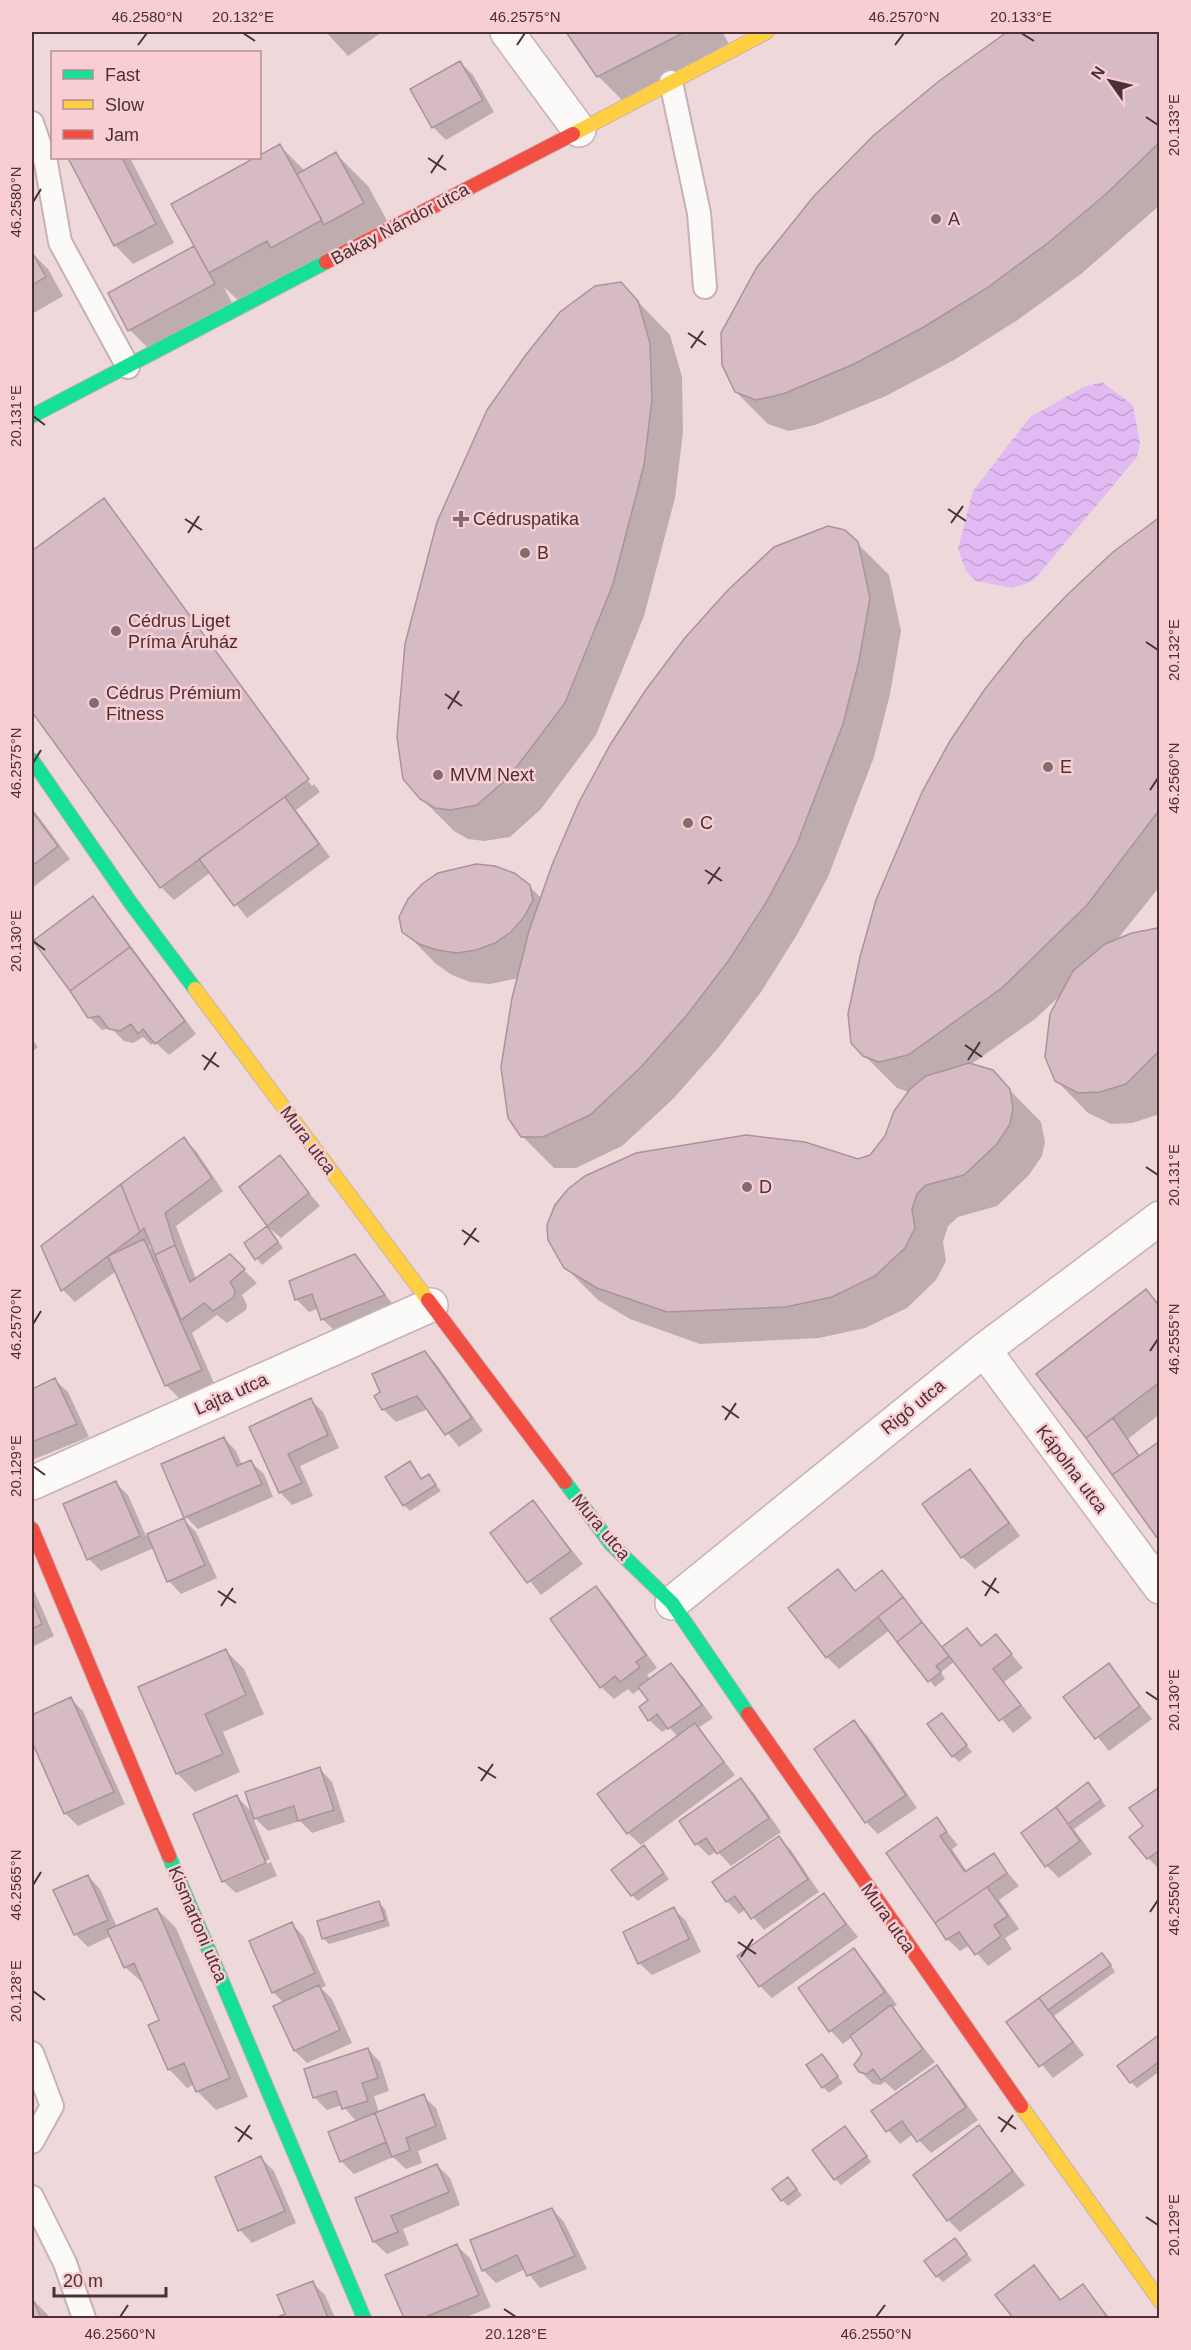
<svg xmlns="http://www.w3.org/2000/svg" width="1191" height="2350" viewBox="0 0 1191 2350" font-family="Helvetica,sans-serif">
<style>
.water{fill:url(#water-waves)}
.shadow{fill:#0003;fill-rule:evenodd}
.building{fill:#d6bbc5;stroke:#a8949a;stroke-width:1.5}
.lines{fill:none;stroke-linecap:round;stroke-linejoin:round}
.lane-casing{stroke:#c8b1b4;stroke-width:26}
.street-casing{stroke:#c8b1b4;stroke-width:36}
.fast-casing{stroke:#c8b1b4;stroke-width:16}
.slow-casing{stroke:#c8b1b4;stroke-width:16}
.jam-casing{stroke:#c8b1b4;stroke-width:16}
.lane{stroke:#fcf9f9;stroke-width:22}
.street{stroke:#fcf9f9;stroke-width:33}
.fast{stroke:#16e098;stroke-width:14}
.slow{stroke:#ffcf43;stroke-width:14}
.jam{stroke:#f24e42;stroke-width:14}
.ticks{fill:none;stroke:#4b3034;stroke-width:2}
.poi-dot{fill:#846b6e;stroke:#f8ced2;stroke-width:2}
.labels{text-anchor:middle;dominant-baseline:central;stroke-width:5;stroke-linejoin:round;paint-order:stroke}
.poi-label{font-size:18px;fill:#4b3034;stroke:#f8ced2;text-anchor:start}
.street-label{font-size:18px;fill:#4b3034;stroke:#f8ced2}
.neatline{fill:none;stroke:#4b3034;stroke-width:2}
.ticks-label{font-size:15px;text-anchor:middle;fill:#4b3034}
</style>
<defs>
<pattern id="water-waves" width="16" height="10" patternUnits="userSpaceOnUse" patternTransform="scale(1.5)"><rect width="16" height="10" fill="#e2baf3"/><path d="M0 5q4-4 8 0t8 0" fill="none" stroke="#c3a0d1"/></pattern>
</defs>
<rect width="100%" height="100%" fill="#eed8da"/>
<!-- water -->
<path class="water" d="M1102,382L1133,405L1140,443L1137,457L1033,581L1012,588L976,581L966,571L958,549L973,491L1030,417L1084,387Z"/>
<!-- shadow -->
<path class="shadow" d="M326,32H382L348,56Z
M567,32H722L735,54L630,108L598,76Z
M1009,32H1160V205L1081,274L1019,319L954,360L886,396L815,425L789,431L768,424L736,392L1000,38Z
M460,62L473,75L494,112L446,140L433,127Z
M280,146L305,171L336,154L368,186L395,235L242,304L224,287L232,303L148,348L130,330L110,294L196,247Z
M70,158H130L174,243L133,264L115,245Z
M32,253L48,269L63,296L32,314Z
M620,283L670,335L682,377L683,432L675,498L644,616L596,735L541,809L510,837L484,841L468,839L454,831L421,798Z
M104,500L115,512H112L312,786L314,784L320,792L296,810L330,857L247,918L211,872L174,900L161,887L32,709V553Z
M1160,519V886L1116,941L1160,930V1114L1132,1123L1111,1124L1088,1113L1056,1080L1062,994L1035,1019L970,1065L992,1072L1041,1122L1045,1142L1042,1156L1029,1175L997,1206L958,1217L948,1226L943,1242L946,1261L936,1280L907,1308L865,1328L819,1338L700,1344L630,1319L598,1300L565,1267L871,1156L886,1136L909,1092L897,1088L864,1055Z
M857,543L889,575L901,631L890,694L874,757L828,877L798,933L761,992L719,1047L673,1099L622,1146L576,1168H554L522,1136L519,978L490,984L470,982L452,975L436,964L404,931L529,886L542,899Z
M32,808L70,859L32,888Z
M92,898L105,911L196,1034L169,1055L155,1042L151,1045L143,1037L133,1043L124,1041L111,1028L102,1030L89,1017Z
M32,1039L38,1047L32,1052Z
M184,1139L196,1151L223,1191L176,1226L196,1279L230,1256L257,1283L242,1295L247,1305L246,1310L227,1323L217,1315L192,1333L214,1383L179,1398L166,1385L116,1271L75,1302L63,1290ZM152,1243L156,1253L149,1246Z
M280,1157L320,1206L281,1238L269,1228L283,1248L262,1265L246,1244L269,1227L241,1187Z
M354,1256L396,1308L335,1331L322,1319L319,1308L309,1312L296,1299Z
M1146,1291L1160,1305V1414L1128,1439L1140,1457L1160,1539L1038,1374Z
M425,1352L437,1365L483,1431L459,1447L428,1409L396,1422L383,1409Z
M55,1380L68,1392L89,1437L32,1460V1391Z
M311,1400L323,1412L339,1448L300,1466L313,1496L292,1505L280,1492L251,1428Z
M224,1438L236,1451L242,1465L251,1462L264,1474L273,1497L198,1529L186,1517Z
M410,1463L422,1480L429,1476L441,1491L410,1511L404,1505Z
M970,1471L982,1484L1020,1536L975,1569L962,1557Z
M116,1483L128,1495L146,1536L184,1520L196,1532L217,1578L181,1594L169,1581L154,1548L101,1571L89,1559Z
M533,1502L583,1564L541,1595L492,1533Z
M838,1571L857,1592L882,1572L943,1649L967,1630L983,1646L996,1636L1023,1668L1004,1682L1032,1718L1013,1733L955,1661L941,1672L945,1679L935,1687L890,1630L839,1669L827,1657Z
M32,1586L54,1636L32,1647Z
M595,1588L608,1600L657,1668L647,1675L651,1680L671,1665L684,1678L713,1718L698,1728L735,1775L641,1845L628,1833L678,1737L669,1727L662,1732L649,1720L650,1700L641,1688L633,1694L628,1689L614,1699L601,1687Z
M225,1650L244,1669L264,1714L223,1732L240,1772L195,1792L177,1773Z
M1108,1665L1152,1719L1109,1751L1065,1697Z
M71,1699L83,1711L125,1804L78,1826L65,1813L32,1738V1717Z
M948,1721L972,1752L959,1762L953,1756Z
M854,1722L867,1735L917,1808L878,1834L866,1822Z
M320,1769L332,1782L345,1822L312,1833L300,1821L268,1831L252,1815L270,1859L227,1878V1881L271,1862L277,1876L236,1893L223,1881L237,1797L254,1814Z
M741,1780L753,1792L781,1832L731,1866L717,1851L709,1856L697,1844Z
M1088,1784L1106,1806L1074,1829L1092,1854L1059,1878L1047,1866Z
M1160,1788V1870L1148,1858L1145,1826Z
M936,1819L958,1845L952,1849L968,1873L993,1855L1019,1886L999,1900L1019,1929L1005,1938L1012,1949L988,1966L970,1945L960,1951L947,1939L888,1853Z
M779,1838L791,1850L819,1892L764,1930L746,1909L739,1914L727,1901Z
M644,1847L669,1879L638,1901L632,1895Z
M88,1876L100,1889L117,1927L157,1909L176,1928L248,2097L216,2110L198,2092L195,2084L187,2088L169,2069L161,2021L145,1985L125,1967L111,1936L88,1947L75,1934Z
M824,1894L858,1937L772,1998L760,1986Z
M379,1903L385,1909L390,1926L329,1944L323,1938Z
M674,1909L686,1921L701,1952L652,1975L639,1963Z
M292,1924L304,1937L326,1986L321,1988L332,1999L352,2043L307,2063L295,2051L284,2003L273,1992Z
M853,1950L866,1963L897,2005L892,2008L935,2062L895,2091L885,2082L880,2085L873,2084L860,2071L864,2054L852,2037L843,2044L831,2031L800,1989Z
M1108,1961L1115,1972L1054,2016L1084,2055L1053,2078L1008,2023Z
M1159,2037L1160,2071L1137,2088L1131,2082Z
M368,2049L380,2062L389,2091L374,2096L379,2113L423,2096L436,2108L447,2139L418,2151L422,2163L406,2169L393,2157L354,2174L341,2161L357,2122L342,2105L327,2110L315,2098L306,2070Z
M822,2056L843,2083L829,2093L823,2087Z
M936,2067L949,2080L978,2120L931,2153L913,2134L900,2144L873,2112Z
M979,2127L1025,2185L960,2232L948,2220Z
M851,2134L871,2162L841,2185L835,2179Z
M261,2158L274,2171L296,2223L252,2243L240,2230Z
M437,2165L450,2178L460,2205L403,2229L409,2245L387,2254L374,2242L357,2198Z
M788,2179L802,2195L788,2206L782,2200Z
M552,2209L564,2222L587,2269L540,2288L525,2269L496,2283L483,2270Z
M955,2240L972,2260L943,2282L937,2276Z
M457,2246L470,2258L491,2307L464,2318H405L387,2276Z
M1034,2267L1062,2301L1083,2286L1110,2318H1015L997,2295Z
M313,2283L325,2295L335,2318H276L287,2315Z
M32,2299L50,2317V2318H32Z"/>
<!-- building -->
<path class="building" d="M566,32H685L597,77Z
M1007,32H1160V142L1106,194L1049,242L987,288L922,328L854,364L783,394L756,400L735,392L722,365L721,333L757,267L814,196L873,136L939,81Z
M460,61L483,100L432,128L410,89Z
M280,144L322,220L271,248L267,241L209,273L171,204Z
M336,152L364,203L324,225L297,174Z
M68,158H122L156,224L114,246Z
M194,246L215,284L128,331L108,293Z
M32,252L46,277L32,285Z
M621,282L638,301L650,343L652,399L644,465L613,584L565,703L509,777L477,805L451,810L435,808L420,799L403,779L397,737L405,644L437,522L487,410L525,356L560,312L595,286Z
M104,498L309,779L160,888L32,712V551Z
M1160,517V809L1087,905L1003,987L908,1055L879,1062L863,1056L851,1043L848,1014L860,957L876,900L922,792L950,741L985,689L1024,640L1067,595L1113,552Z
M828,526L845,530L858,542L870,598L859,661L843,724L797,844L767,901L729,960L687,1015L641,1067L590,1115L543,1137H521L508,1118L501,1067L512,998L529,931L552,865L579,802L610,745L645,691L684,639L727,591L774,547Z
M285,797L319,844L234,906L199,859Z
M32,811L58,846L32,866Z
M476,864L495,866L514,873L530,885L533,900L524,917L511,932L495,943L476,950L457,953L437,950L419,944L402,932L399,917L408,899L422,884L438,873Z
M93,896L130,947L70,991L33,941Z
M1158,928L1160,1049L1157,1053L1126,1084L1100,1092L1078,1093L1055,1081L1045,1057L1050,1014L1073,971L1105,944L1132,933Z
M130,947L185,1021L155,1044L143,1029L138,1034L131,1024L120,1031L109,1029L99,1016L88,1018L70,991Z
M969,1063L993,1070L1010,1089L1013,1109L1010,1124L997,1144L964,1175L926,1185L917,1194L912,1209L915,1228L905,1248L875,1276L832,1297L786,1307L667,1312L597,1288L564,1268L548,1240L547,1225L555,1205L568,1189L585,1176L636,1153L746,1135L805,1142L858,1159L870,1155L885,1136L894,1111L910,1089L926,1076Z
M184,1137L212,1178L165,1213L175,1245L155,1255L144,1228L140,1232L121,1184Z
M280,1155L309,1193L267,1226L239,1187Z
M121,1184L140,1232L61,1291L41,1246Z
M267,1226L278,1242L255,1260L244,1243Z
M144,1239L202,1370L165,1386L108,1256Z
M175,1245L190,1282L230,1254L245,1269L230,1282L235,1291L234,1297L213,1311L204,1303L181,1320L155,1255Z
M355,1254L385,1295L321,1320L312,1294L295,1300L289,1281Z
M1146,1289L1160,1307V1382L1086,1438L1036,1374Z
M425,1351L472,1418L445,1435L417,1396L382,1410L374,1396L380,1392L372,1374Z
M55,1378L77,1424L32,1442V1389Z
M311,1398L328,1435L288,1454L302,1483L279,1493L249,1427Z
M1113,1418L1139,1456L1112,1475L1086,1438Z
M224,1437L237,1466L251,1460L262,1484L184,1518L161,1464Z
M1160,1441V1542L1112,1475Z
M410,1461L421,1479L429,1474L436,1485L403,1506L385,1477Z
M970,1469L1009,1523L961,1558L922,1504Z
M116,1481L140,1536L87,1560L63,1504Z
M533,1500L571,1551L527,1583L490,1533Z
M184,1518L205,1565L167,1582L147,1534Z
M838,1569L855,1591L882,1570L903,1597L826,1658L788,1608Z
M596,1586L646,1655L636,1662L640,1667L620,1682L615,1676L600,1688L550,1619Z
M903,1597L922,1622L897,1642L878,1617Z
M32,1599L42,1624L32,1629Z
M922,1622L949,1656L936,1666L941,1672L928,1682L897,1642Z
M967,1628L981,1646L996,1634L1012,1654L993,1669L1021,1705L999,1721L942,1647Z
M226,1649L246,1695L205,1714L223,1754L176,1774L138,1687Z
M671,1663L702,1705L668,1729L657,1714L648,1721L639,1707L648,1700L638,1687Z
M1109,1663L1140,1706L1095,1739L1063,1697Z
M71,1697L114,1792L64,1814L32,1742V1715Z
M942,1713L967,1745L952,1757L927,1724Z
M854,1720L906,1795L865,1823L814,1749Z
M695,1723L724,1762L627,1834L597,1794Z
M320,1767L334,1810L298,1821L294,1806L254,1819L245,1792Z
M741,1778L769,1818L717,1854L706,1838L695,1845L679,1821Z
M1088,1782L1101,1800L1068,1824L1056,1807Z
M1160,1787V1850L1147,1859L1129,1837L1143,1826L1129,1808Z
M237,1795L266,1863L222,1882L193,1814Z
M1056,1807L1080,1841L1045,1867L1021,1833Z
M937,1817L947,1832L940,1836L965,1872L994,1853L1007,1873L935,1923L886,1853Z
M779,1836L808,1879L751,1919L735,1896L726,1902L712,1882Z
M644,1845L664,1873L631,1896L611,1870Z
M88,1875L108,1920L74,1935L53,1890Z
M987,1887L1008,1916L994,1925L1001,1936L975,1955L959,1932L946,1940L935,1923Z
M824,1893L846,1924L759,1987L737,1956Z
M379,1901L385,1920L322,1939L317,1921Z
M674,1907L689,1939L638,1964L623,1932Z
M157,1908L230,2078L196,2092L184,2063L168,2070L148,2025L159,2020L134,1963L124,1968L107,1930Z
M292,1922L315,1973L272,1993L249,1941Z
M854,1948L885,1992L829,2032L798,1988Z
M1102,1953L1111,1965L1048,2010L1039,1998Z
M319,1985L340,2030L294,2051L273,2006Z
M1039,1998L1073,2042L1039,2067L1006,2022Z
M891,2005L923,2049L881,2080L873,2069L867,2074L859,2072L854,2065L862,2054L850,2036Z
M1159,2035L1160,2061L1130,2083L1117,2066Z
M368,2048L378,2078L362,2083L368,2101L342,2109L336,2091L313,2098L304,2069Z
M822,2054L838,2076L822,2088L806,2065Z
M937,2065L966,2107L917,2142L902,2121L886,2132L871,2111Z
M424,2094L436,2126L406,2138L410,2150L392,2157L375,2113Z
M375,2113L386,2142L340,2162L328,2132Z
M979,2125L1013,2171L947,2221L913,2175Z
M845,2126L867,2156L834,2180L812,2150Z
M261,2156L285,2211L238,2231L215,2177Z
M437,2164L449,2192L391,2216L398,2232L373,2242L355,2198Z
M788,2177L797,2189L781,2201L772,2189Z
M552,2208L575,2256L527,2276L517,2255L482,2271L470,2240Z
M955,2238L967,2254L936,2277L924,2261Z
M457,2244L479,2295L423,2318H404L385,2275Z
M1034,2265L1060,2300L1083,2284L1108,2318H1013L995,2295Z
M313,2281L328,2318H275L285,2314L277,2295Z
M32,2297L41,2318H32Z"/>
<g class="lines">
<!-- lane casing -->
<g class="lane-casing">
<path id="lane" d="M671,82L699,213L705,287
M32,123L46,163L60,242L128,367
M32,2053L52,2106L32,2142
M32,2197L65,2263L84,2318"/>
</g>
<!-- street casing -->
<g class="street-casing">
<path id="street" d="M507,32L579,130
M984,1350L1160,1587
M32,1483L431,1305
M672,1603L984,1350L1160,1218"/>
</g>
<!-- fast casing -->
<g class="fast-casing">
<path id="fast" d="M32,416L326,262
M32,760L130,902L195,989
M565,1482L611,1544L672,1603L748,1714
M169,1856L364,2318"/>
</g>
<!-- slow casing -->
<g class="slow-casing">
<path id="slow" d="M573,134L767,32
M195,989L428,1300
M1021,2106L1160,2301"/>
</g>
<!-- jam casing -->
<g class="jam-casing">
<path id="jam" d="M326,262L573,134
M428,1300L565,1482
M32,1529L169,1856
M748,1714L1021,2106"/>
</g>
<!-- lane -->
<use href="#lane" class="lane"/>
<!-- street -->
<use href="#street" class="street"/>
<!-- fast -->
<use href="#fast" class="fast"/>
<!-- slow -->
<use href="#slow" class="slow"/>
<!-- jam -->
<use href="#jam" class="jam"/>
</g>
<!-- ticks -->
<path class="ticks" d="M243,33L255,41M1021,33L1034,41M138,45L147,33M517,45L525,33M895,45L904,33M1146,117L1158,125M428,158L446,170M431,173L443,155M33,202L41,189M688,333L706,345M691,348L703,331M33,416L45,425M948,509L966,521M185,519L202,530M951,523L963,506M188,533L199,516M1146,642L1158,650M445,694L462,706M448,709L459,691M33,763L41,750M1150,790L1158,778M705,870L722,881M708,884L720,867M33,941L45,950M965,1045L982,1057M202,1055L219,1067M968,1060L980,1042M204,1070L216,1052M1146,1167L1158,1175M462,1230L479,1242M464,1245L476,1228M33,1324L41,1311M1150,1351L1158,1339M722,1406L739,1418M725,1420L736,1403M33,1466L45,1475M982,1581L999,1593M218,1591L236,1603M985,1596L996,1578M221,1606L233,1588M1146,1692L1158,1700M478,1767L496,1778M481,1781L493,1764M33,1885L41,1872M1150,1912L1158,1900M738,1942L756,1954M741,1957L753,1939M33,1991L45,2000M998,2117L1016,2129M235,2127L252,2139M1001,2132L1013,2115M238,2142L250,2125M1146,2217L1158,2225M504,2309L516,2317M120,2317L128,2305M876,2317L885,2305"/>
<!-- markers -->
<g class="poi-dot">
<circle cx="936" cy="219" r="6"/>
<path d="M458 510h6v6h6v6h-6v6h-6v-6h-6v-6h6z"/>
<circle cx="525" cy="553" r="6"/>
<circle cx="116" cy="631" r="6"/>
<circle cx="94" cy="703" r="6"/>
<circle cx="1048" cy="767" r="6"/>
<circle cx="438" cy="775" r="6"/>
<circle cx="688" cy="823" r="6"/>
<circle cx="747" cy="1187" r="6"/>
</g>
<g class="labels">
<!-- poi labels -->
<g class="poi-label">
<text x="948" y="219">A</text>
<text x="473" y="519">Cédruspatika</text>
<text x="537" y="553">B</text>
<text x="128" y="621">Cédrus Liget<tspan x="128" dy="21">Príma Áruház</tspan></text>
<text x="106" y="693">Cédrus Prémium<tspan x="106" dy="21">Fitness</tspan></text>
<text x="1060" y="767">E</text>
<text x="450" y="775">MVM Next</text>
<text x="700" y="823">C</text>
<text x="759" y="1187">D</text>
</g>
<!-- street labels -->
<g class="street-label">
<text transform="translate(400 224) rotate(-28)">Bakay Nándor utca</text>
<text transform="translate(308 1140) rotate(53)">Mura utca</text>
<text transform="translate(231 1394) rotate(-24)">Lajta utca</text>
<text transform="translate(913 1407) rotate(-39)">Rigó utca</text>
<text transform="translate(1072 1469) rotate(53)">Kápolna utca</text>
<text transform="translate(601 1527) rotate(50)">Mura utca</text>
<text transform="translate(888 1918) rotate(55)">Mura utca</text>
<text transform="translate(198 1924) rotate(67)">Kismartoni utca</text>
</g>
</g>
<!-- border -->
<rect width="1191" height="2350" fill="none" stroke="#f8ced2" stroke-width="66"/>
<!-- legend -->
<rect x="51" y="51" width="210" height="108" fill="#f8ced2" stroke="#b38f93" stroke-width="1.5"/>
<rect x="63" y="70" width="30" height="9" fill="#16e098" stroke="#b38f93" stroke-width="1.5"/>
<text x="105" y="81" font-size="18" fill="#4b3034">Fast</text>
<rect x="63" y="100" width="30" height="9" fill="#ffcf43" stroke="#b38f93" stroke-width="1.5"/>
<text x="105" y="111" font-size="18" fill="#4b3034">Slow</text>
<rect x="63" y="130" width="30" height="9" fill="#f24e42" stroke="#b38f93" stroke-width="1.5"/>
<text x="105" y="141" font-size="18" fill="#4b3034">Jam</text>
<!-- north arrow -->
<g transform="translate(1110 81) rotate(304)" stroke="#f8ced2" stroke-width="4.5" paint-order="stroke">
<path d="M0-4.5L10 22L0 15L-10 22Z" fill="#4b3034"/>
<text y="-9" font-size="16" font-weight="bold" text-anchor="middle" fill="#4b3034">N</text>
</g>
<!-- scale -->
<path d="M54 2287v9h112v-9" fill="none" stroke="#4b3034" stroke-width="3"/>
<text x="63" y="2287" font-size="18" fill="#4b3034" stroke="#f8ced2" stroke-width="4.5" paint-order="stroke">20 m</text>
<rect x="33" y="33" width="1125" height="2284" class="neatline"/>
<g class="ticks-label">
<text x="147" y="22">46.2580°N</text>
<text x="243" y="22">20.132°E</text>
<text x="525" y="22">46.2575°N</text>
<text x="904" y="22">46.2570°N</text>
<text x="1021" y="22">20.133°E</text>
<text transform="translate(1174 125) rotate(-90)" y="5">20.133°E</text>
<text transform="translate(16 202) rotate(-90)" y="5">46.2580°N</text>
<text transform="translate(16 416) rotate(-90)" y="5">20.131°E</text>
<text transform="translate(1174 650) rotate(-90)" y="5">20.132°E</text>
<text transform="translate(16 763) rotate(-90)" y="5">46.2575°N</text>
<text transform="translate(1174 778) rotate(-90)" y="5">46.2560°N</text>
<text transform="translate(16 941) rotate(-90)" y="5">20.130°E</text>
<text transform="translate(1174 1175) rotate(-90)" y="5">20.131°E</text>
<text transform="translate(16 1324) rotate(-90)" y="5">46.2570°N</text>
<text transform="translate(1174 1339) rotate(-90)" y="5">46.2555°N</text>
<text transform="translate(16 1466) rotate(-90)" y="5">20.129°E</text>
<text transform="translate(1174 1700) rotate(-90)" y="5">20.130°E</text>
<text transform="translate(16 1885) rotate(-90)" y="5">46.2565°N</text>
<text transform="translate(1174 1900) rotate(-90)" y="5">46.2550°N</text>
<text transform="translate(16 1991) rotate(-90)" y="5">20.128°E</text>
<text transform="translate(1174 2225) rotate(-90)" y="5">20.129°E</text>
<text x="120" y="2339">46.2560°N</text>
<text x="516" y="2339">20.128°E</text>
<text x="876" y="2339">46.2550°N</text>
</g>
</svg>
